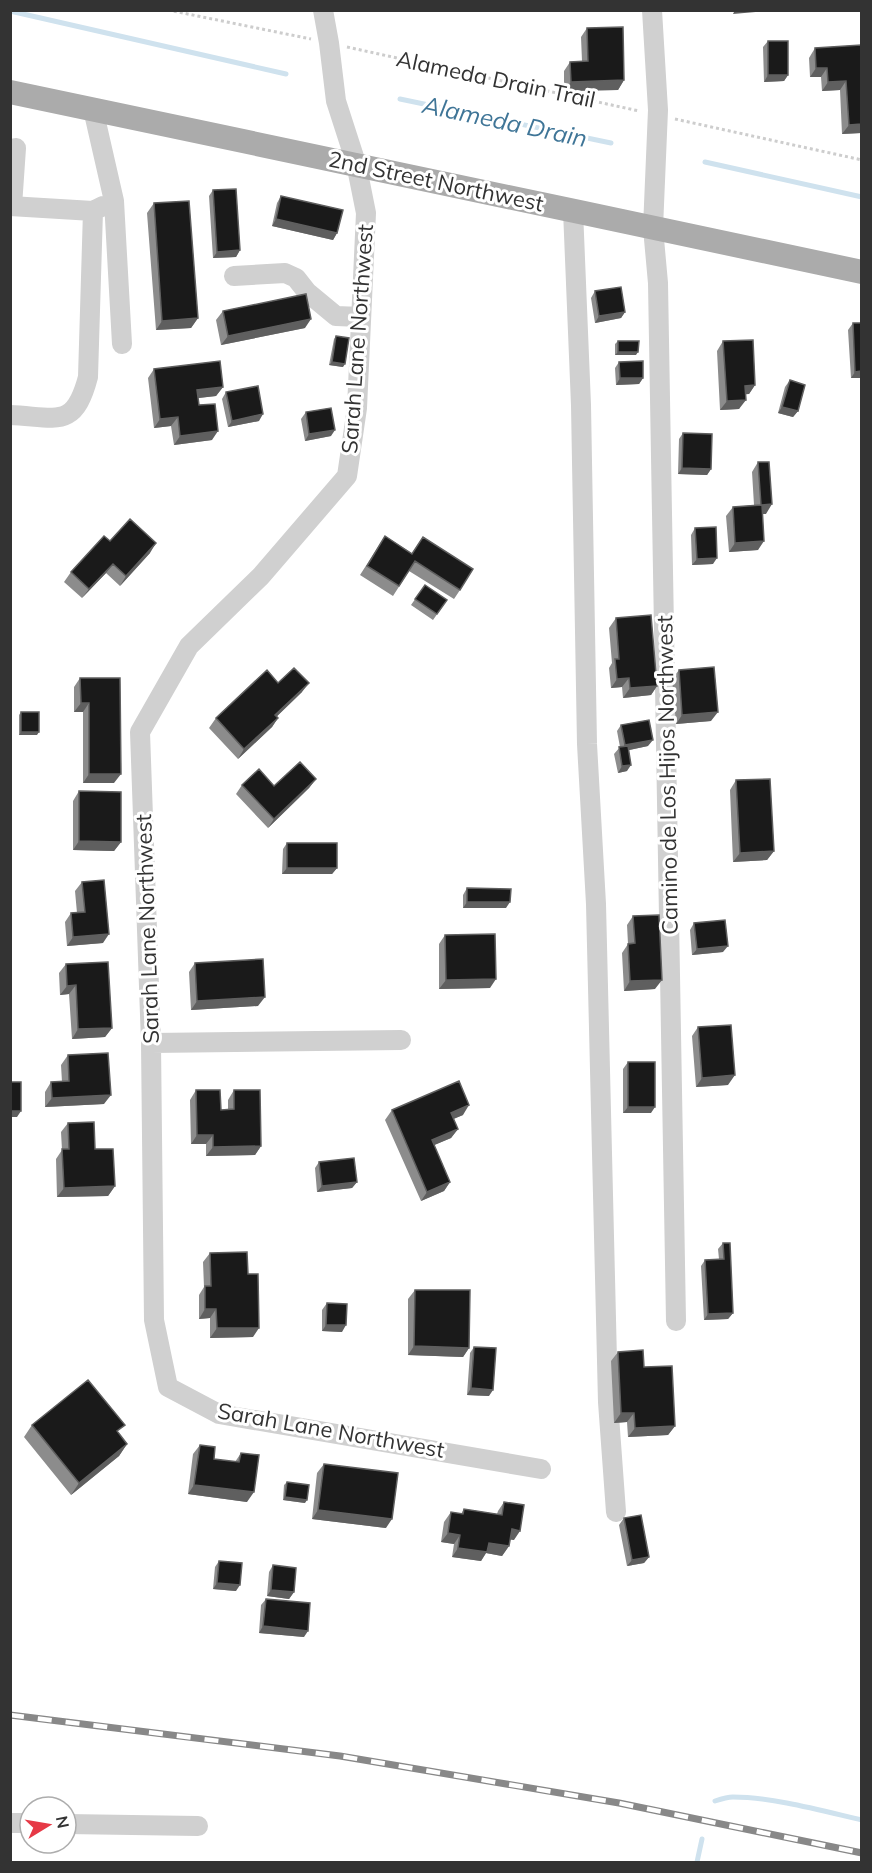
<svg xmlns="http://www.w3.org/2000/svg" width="872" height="1873" viewBox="0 0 872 1873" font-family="Mulish,sans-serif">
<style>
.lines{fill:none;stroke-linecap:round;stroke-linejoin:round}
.stream{stroke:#cfe2ee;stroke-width:5}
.path{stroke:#cdcdcd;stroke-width:3;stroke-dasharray:3 3;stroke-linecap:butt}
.minor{stroke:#d0d0d0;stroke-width:20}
.major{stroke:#ababab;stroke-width:24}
.rail-casing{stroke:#888;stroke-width:7}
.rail{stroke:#fff;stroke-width:4.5;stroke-dasharray:14;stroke-linecap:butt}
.wall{fill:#8c8c8c}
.shaded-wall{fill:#5f5f5f}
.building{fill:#1a1a1a;stroke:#5f5f5f;stroke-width:1.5}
.labels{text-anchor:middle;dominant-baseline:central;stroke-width:6;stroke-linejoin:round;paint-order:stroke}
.street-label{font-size:22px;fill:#333;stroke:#fff}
.water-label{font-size:24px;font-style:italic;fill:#3f7597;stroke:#fff}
</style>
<rect width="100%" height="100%" fill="#fff"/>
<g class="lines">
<!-- stream -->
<path class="stream" d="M10,11L286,74
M400,99L611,143
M705,162L862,197
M715,1801C721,1799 727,1797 733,1797C772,1797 823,1811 862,1820
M697,1862L702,1839"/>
<!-- path -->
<path class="path" d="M168,10L311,39
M347,47L639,111
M675,119L862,160"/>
<!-- minor -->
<path class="minor" d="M323,10L329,43L336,101L356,163L366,213L357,408L347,476L261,576L189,646L140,732L151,1043L154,1320L168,1387L219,1414L541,1469
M652,10L658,110L653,228L658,283L676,1321
M93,109L114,201L122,344
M10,206L93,211L103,206
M12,206L16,148
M573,210L581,405L587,744L596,904L608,1402L616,1512
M234,276L285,273L296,278L307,292L336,316L361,317
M10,415C57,417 74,430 88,377L93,211
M151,1043L401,1040
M10,1823H30
M66,1824L198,1826"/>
<!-- major -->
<path class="major" d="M10,92C295,151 578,212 862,272"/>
<!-- rail casing -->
<g class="rail-casing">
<path id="rail" d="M10,1715L340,1756L619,1803L862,1853"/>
</g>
<!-- rail -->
<use href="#rail" class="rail"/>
</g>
<!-- wall -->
<path class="wall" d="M587,28L624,80L618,90L564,91V71L570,62L582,61L581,37Z
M768,41L788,75L784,81L764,82L763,47Z
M861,45V133L842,134L840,90L822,91L821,77H810L809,58L815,48Z
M213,190L240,250L236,257L213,258L209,196Z
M281,196L337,233L333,240L272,226L277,203Z
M154,203L198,318L191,328L156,330L147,213Z
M595,291L625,312L621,318L595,323L591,298Z
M223,311L305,328L221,345L216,320Z
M853,323H861V378H851L848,330Z
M336,336L343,367L329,365L334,339Z
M618,341L636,355H615V344Z
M723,341L755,385L749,394H745L739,409L720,410L717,351Z
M619,362L643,378L639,384L616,385L615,368Z
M154,369L223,387L216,396L198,398L199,405L212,440L174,445L171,426L154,428L148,378Z
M790,380L798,411L793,417L778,413L785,387Z
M226,392L259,421L228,427L222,399Z
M306,412L331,436L305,441L301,419Z
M683,433L711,469L707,475L678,474L679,439Z
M758,462L766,514H763L758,550L729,552L726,516L733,507L754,505L752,472Z
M695,528L713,564L692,565L691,535Z
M385,536L412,553L423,537L460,590L454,599L409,571L393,596L360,575Z
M110,541L150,553L120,586L106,573L82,598L64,582L71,572Z
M425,585L447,600L433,620L411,605Z
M616,618L657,686L651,695L623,698L622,687L611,688L609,668L612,663L609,628Z
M679,670L711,721L676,724L672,679Z
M80,678L114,783H83V712H74V687Z
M278,683L302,692L277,716L278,718L272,727L238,759L209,728L216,718Z
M21,712L37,735H19V715Z
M621,725L648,746L629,750L627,771L618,773L614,754L620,747L617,731Z
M316,779L309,788L268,828L236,794L242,785L274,786Z
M736,780L774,851L767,860L733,862L730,790Z
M79,791L121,842L114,851L73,850V801Z
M287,843L337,868L332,874H282L283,849Z
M82,882L103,943L67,946L65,922L71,913H77L75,891Z
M467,888L506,908H463V895Z
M633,916L655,989L624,991L622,953L628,944L627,925Z
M694,923L723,952L692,955L690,930Z
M445,935L490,988L439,989V944Z
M195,963L258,1006L191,1010L189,972Z
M66,964L112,1028L105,1037L72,1039L69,994L60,995L59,973Z
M698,1027L728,1085L696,1087L692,1036Z
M68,1055L104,1104L45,1107V1092L51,1082H62L61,1065Z
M628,1062L651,1113H623V1069Z
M196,1090L221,1110H228V1100L234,1090L261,1146L255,1155L206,1156V1144H191L190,1100Z
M392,1110L463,1115L453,1119L458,1129L451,1138L434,1145L450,1182L444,1191L421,1201L385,1120Z
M68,1123L95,1149L115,1186L108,1196L57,1197L56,1159L62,1150L61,1132Z
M319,1162L357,1182L352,1188L317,1192L315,1168Z
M723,1243L733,1313L728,1319L704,1320L701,1266L705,1260L719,1259L718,1249Z
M210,1253L248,1274L253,1337L210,1338V1318L199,1319V1295L204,1287L203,1262Z
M415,1290L469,1348L463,1357L408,1355V1299Z
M327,1303L342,1332L322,1331V1310Z
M474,1347L489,1396L467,1395L470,1353Z
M618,1352L644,1367L675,1426L668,1435L628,1437L627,1422L614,1423L611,1361Z
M32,1425L119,1433L127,1444L119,1456L71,1495L24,1437Z
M200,1445L214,1459L235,1462L241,1453L247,1502L188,1494L193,1454Z
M324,1464L386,1528L312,1519L317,1473Z
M287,1482L305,1503L283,1500L284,1485Z
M504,1502L514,1540L510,1539L509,1546L502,1556L486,1553L481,1561L452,1557L454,1544L441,1542L444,1522L451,1512L461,1514L464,1509L497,1514L498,1511Z
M624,1518L649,1557L644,1563L627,1566L619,1525Z
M219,1561L236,1591L213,1589L215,1567Z
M273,1565L294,1592L289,1599L267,1596L269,1572Z
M266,1599L304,1637L259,1633L261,1605Z"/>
<!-- shaded-wall -->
<path class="shaded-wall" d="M735,10H777L733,14Z
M816,68H827L821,77H810Z
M768,75H788L784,81L764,82Z
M624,80L618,90L564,91L571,82Z
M846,81L840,90L822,91L828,82Z
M861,124V133L842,134L849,125Z
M276,219L337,233L333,240L272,226Z
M240,250L236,257L213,258L217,252Z
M625,312L621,318L595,323L599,316Z
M198,318L191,328L156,330L162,321Z
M311,319L305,328L221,345L228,336Z
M618,352H638L636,355H615Z
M332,362L345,364L343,367L329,365Z
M861,371V378H851L855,372Z
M620,378H643L639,384L616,385Z
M755,385L749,394L738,395L745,386Z
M223,387L216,396L190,399L197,390Z
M746,400L739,409L720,410L727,401Z
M782,407L798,411L793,417L778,413Z
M263,414L259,421L228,427L232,421Z
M178,417L171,426L154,428L160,419Z
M335,430L331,436L305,441L309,434Z
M218,431L212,440L174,445L180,436Z
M682,468L711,469L707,475L678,474Z
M772,504L766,514H756L762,505Z
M764,541L758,550L729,552L735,543Z
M156,543L150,553L120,586L126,576Z
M717,558L713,564L692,565L697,559Z
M113,564L106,573L82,598L89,589Z
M629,678L622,687L611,688L617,679Z
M309,683L302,692L269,724L275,715Z
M657,686L651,695L623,698L630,688Z
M81,703H89L83,712H74Z
M718,712L711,721L676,724L682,715Z
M278,718L272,727L238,759L244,749Z
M21,732H39L37,735H19Z
M653,740L648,746L620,752L625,745Z
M631,765L627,771L618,773L622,766Z
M89,774H121L114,783H83Z
M316,779L309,788L268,828L274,819Z
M79,841L121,842L114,851L73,850Z
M774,851L767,860L733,862L740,853Z
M287,868H337L332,874H282Z
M467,902H510L506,908H463Z
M109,934L103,943L67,946L73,937Z
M728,946L723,952L692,955L697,949Z
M496,979L490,988L439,989L446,980Z
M662,980L655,989L624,991L630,981Z
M76,985L69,994L60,995L67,986Z
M265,997L258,1006L191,1010L197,1001Z
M112,1028L105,1037L72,1039L78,1029Z
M735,1075L728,1085L696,1087L702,1078Z
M111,1095L104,1104L45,1107L52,1098Z
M469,1105L463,1115L444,1123L451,1113Z
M628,1107H655L651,1113H623Z
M10,1111H21L17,1117H10Z
M458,1129L451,1138L425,1149L432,1140Z
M197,1135H213L206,1144H191Z
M261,1146L255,1155L206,1156L213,1147Z
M357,1182L352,1188L317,1192L322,1186Z
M450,1182L444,1191L421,1201L427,1192Z
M115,1186L108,1196L57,1197L64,1188Z
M205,1309H216L210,1318L199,1319Z
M733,1313L728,1319L704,1320L708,1314Z
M326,1325H346L342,1332L322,1331Z
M217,1328H259L253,1337L210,1338Z
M414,1346L469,1348L463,1357L408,1355Z
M471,1388L493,1390L489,1396L467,1395Z
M621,1413H634L627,1422L614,1423Z
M675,1426L668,1435L628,1437L635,1428Z
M127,1444L119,1456L71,1495L79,1483Z
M194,1485L254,1492L247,1502L188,1494Z
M285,1497L307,1500L305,1503L283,1500Z
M318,1510L392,1519L386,1528L312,1519Z
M512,1529L520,1531L514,1540L505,1539Z
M448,1533L460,1535L454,1544L441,1542Z
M489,1543L509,1546L502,1556L486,1553L481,1561L452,1557L458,1548Z
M649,1557L644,1563L627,1566L632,1560Z
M217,1583L240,1585L236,1591L213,1589Z
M271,1590L294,1592L289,1599L267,1596Z
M263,1626L308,1631L304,1637L259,1633Z"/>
<!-- building -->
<path class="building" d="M623,27L624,80L571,82L570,62L588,61L587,28Z
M768,41H788V75H768Z
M861,45V124L849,125L846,81L828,82L827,68H816L815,48Z
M236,189L240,250L217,252L213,190Z
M281,196L343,210L337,233L276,219Z
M189,201L198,318L162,321L154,203Z
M621,287L625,312L599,316L595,291Z
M306,294L311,319L228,336L223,311Z
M853,323H861V371L855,372Z
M336,336L349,338L345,364L332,362Z
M753,340L755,385L745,386L746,400L727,401L723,341Z
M618,341H639L638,352H618Z
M220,361L223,387L197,390L199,405L215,404L218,431L180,436L178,417L160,419L154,369Z
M643,361V378H620L619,362Z
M790,380L805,385L798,411L782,407Z
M258,386L263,414L232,421L226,392Z
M331,408L335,430L309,434L306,412Z
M683,433L712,434L711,469L682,468Z
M758,462H769L772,504L762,505L764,541L735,543L733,507L761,505Z
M130,519L156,543L126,576L113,564L89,589L71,572L104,536L110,541Z
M716,527L717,558L697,559L695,528Z
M385,536L412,554L423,537L473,569L460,590L415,561L399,586L367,566Z
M425,585L447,600L437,614L415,599Z
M651,615L657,686L630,688L629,678L617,679L615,659H619L616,618Z
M714,667L718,712L682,715L679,670Z
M294,668L309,683L275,715L278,718L244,749L216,718L267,670L278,683Z
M80,678H120L121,774H89V703H81Z
M21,712H39V732H21Z
M649,720L653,740L625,745L621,725Z
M628,746L631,765L622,766L619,747Z
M300,762L316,779L274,819L242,785L259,769L274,786Z
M770,779L774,851L740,853L736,780Z
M79,791L121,792V842L79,841Z
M287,843H337V868H287Z
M104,880L109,934L73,937L71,913L85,912L82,882Z
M467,888L511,889L510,902H467Z
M659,915L662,980L630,981L628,944L635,943L633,916Z
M725,920L728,946L697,949L694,923Z
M495,934L496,979L446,980L445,935Z
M263,959L265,997L197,1001L195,963Z
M108,962L112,1028L78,1029L76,985L67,986L66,964Z
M731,1025L735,1075L702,1078L698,1027Z
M108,1053L111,1095L52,1098L51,1082L69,1081L68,1055Z
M628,1062H655V1107H628Z
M459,1081L469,1105L451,1113L458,1129L432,1140L450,1182L427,1192L392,1110Z
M10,1082H21V1111H10Z
M196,1090H220L221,1110L234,1109V1090H260L261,1146L213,1147V1135H197Z
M94,1122L95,1149H113L115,1186L64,1188L62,1149H69L68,1123Z
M354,1158L357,1182L322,1186L319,1162Z
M723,1243H730L733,1313L708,1314L705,1260L724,1259Z
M247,1252L248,1274H258L259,1328H217L216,1309H205V1286H211L210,1253Z
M415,1290H470L469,1348L414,1346Z
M327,1303L347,1304L346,1325H326Z
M474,1347L496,1348L493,1390L471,1388Z
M643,1350L644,1367L672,1366L675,1426L635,1428L634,1413H621L618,1352Z
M88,1380L125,1425L117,1431L127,1444L79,1483L32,1425Z
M200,1445L215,1447L214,1459L239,1462L241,1453L259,1455L254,1492L194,1485Z
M324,1464L398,1473L392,1519L318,1510Z
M287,1482L309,1485L307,1500L285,1497Z
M504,1502L524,1505L520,1531L512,1529L509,1546L489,1543L487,1552L458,1548L460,1535L448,1533L451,1512L463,1514L464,1509L502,1515Z
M641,1515L649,1557L632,1560L624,1518Z
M219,1561L242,1563L240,1585L217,1583Z
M273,1565L296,1568L294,1592L271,1590Z
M266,1599L310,1603L308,1631L263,1626Z"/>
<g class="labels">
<!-- street labels -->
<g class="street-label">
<text transform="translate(496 79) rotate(12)">Alameda Drain Trail</text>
<text transform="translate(436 181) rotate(12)">2nd Street Northwest</text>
<text transform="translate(357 339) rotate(-86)">Sarah Lane Northwest</text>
<text transform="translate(667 775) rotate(-91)">Camino de Los Hijos Northwest</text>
<text transform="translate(147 929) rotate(-92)">Sarah Lane Northwest</text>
<text transform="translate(331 1430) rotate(10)">Sarah Lane Northwest</text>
</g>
<!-- water labels -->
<g class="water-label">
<text transform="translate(505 121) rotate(12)">Alameda Drain</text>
</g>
</g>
<!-- border -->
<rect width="872" height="1873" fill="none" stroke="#333333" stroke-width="24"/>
<!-- north arrow -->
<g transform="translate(48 1825) rotate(79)"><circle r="28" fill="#ffffff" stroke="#adadad" stroke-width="1.5"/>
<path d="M0-4.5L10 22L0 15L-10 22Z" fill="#e63946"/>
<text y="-9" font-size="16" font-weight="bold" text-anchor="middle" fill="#333333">N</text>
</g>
</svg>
